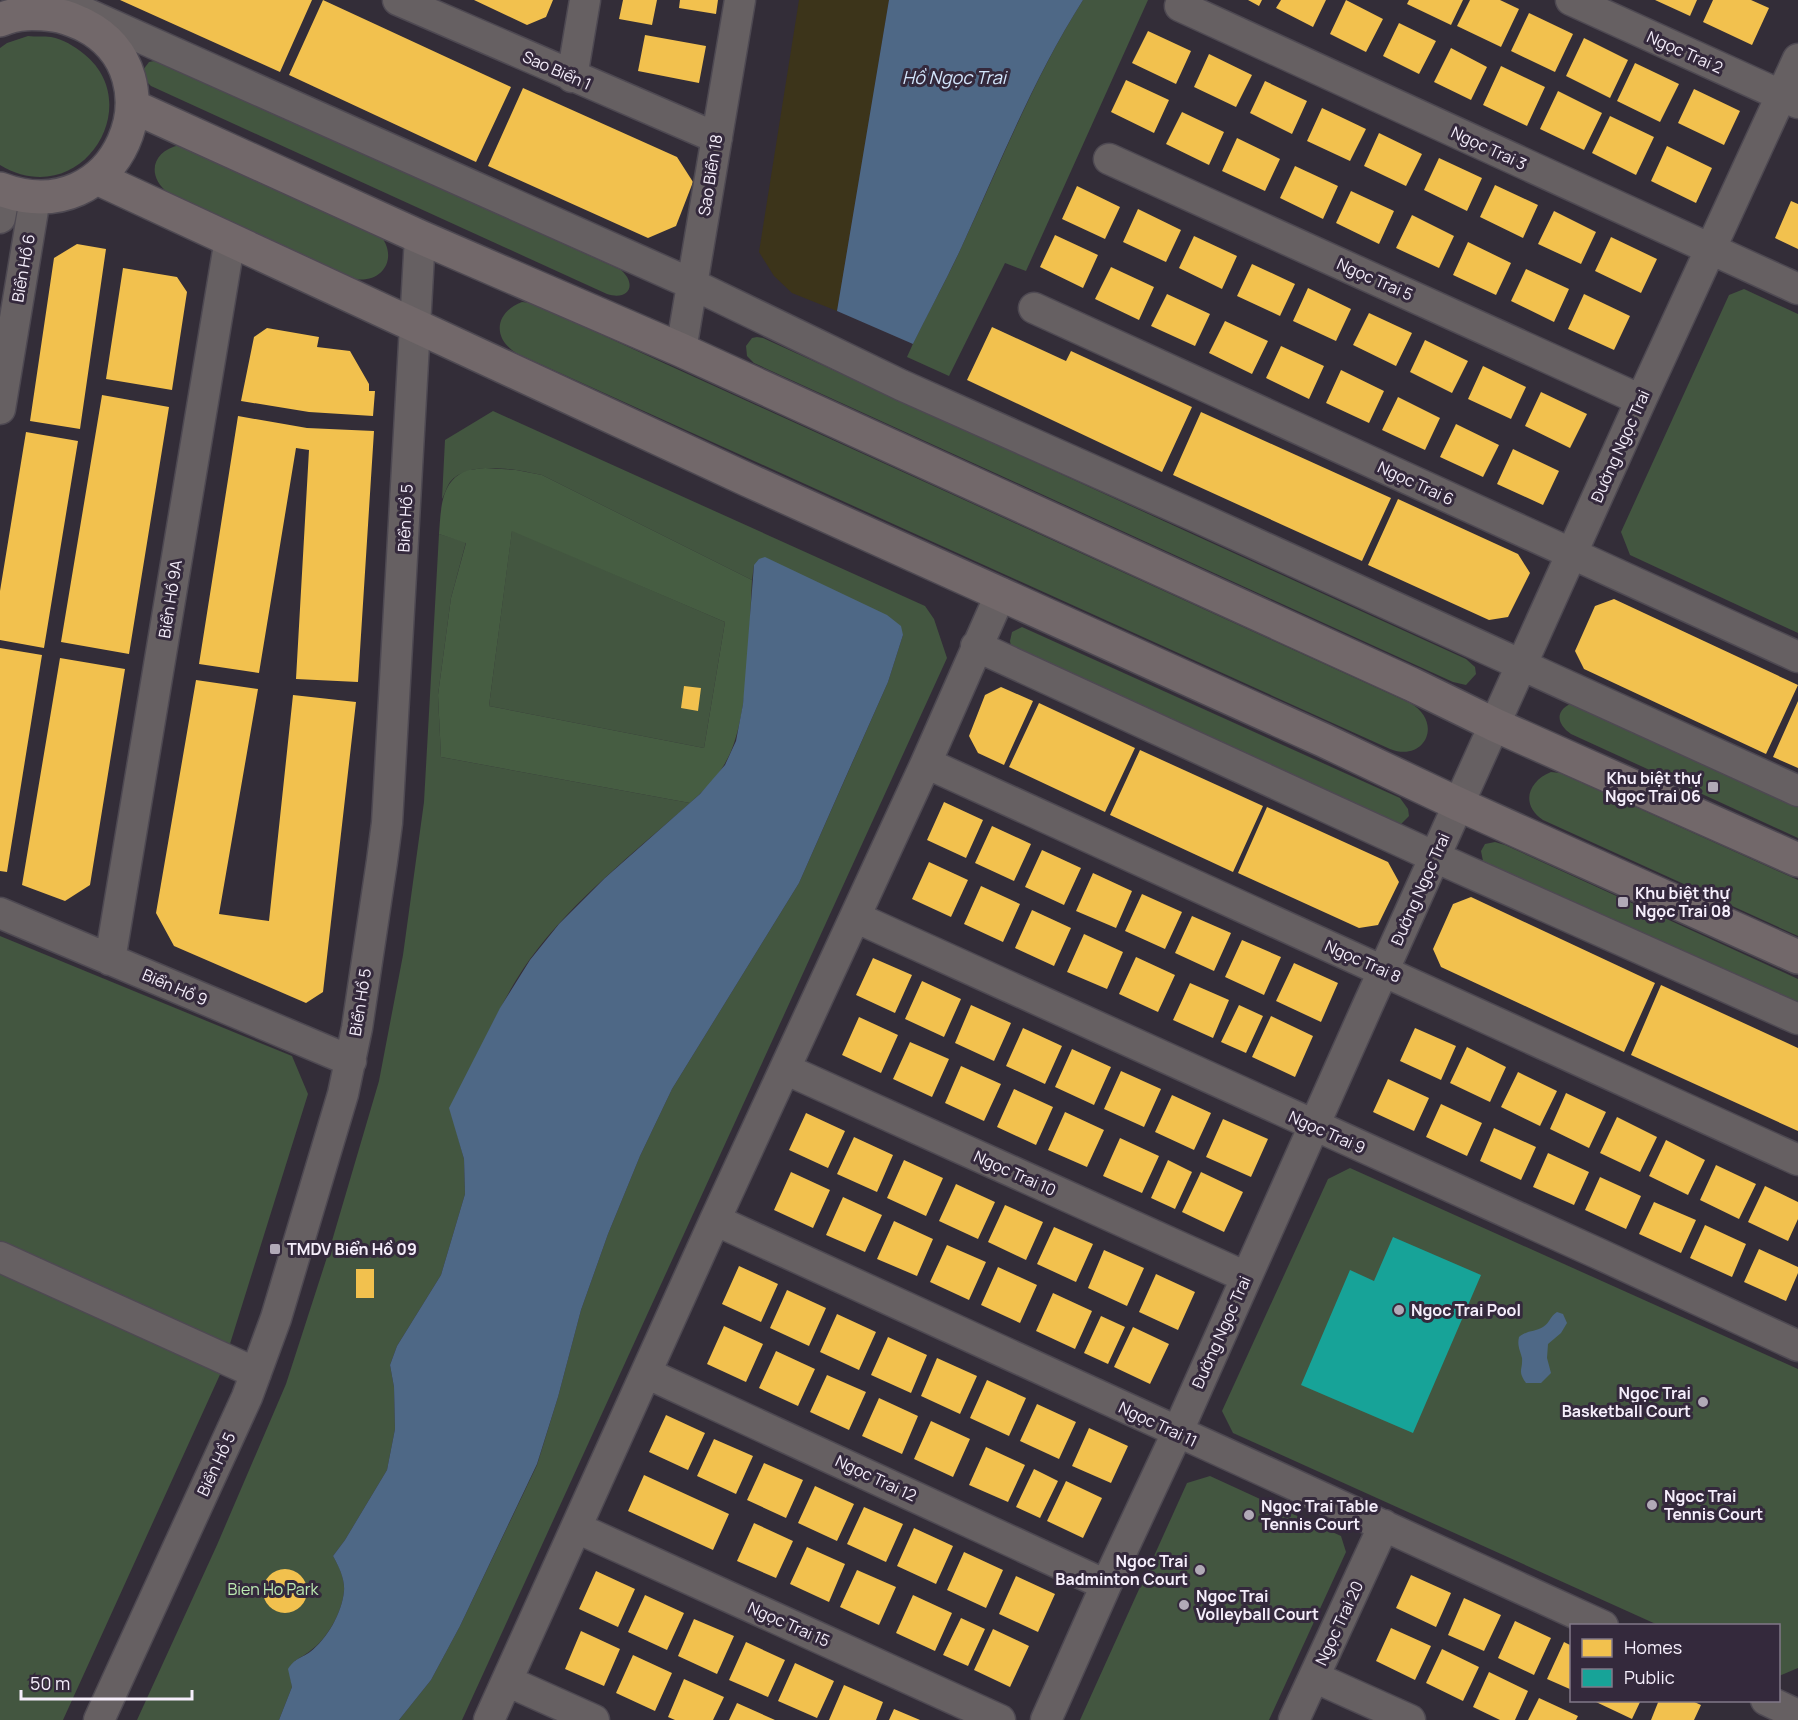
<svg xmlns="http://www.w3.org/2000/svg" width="1798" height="1720" viewBox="0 0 1798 1720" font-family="Manrope,sans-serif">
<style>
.green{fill:#435640}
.forest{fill:#465d42;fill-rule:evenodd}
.sand{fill:#3c341a}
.water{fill:#4e6886}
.homes{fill:#f2c14e}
.public{fill:#17a398}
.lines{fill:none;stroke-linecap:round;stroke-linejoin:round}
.minor-casing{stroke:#4e4952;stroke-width:33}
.major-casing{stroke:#4e4952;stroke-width:36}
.minor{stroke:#666062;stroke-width:30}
.major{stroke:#72686a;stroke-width:33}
.poi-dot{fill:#b1aab7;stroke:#34293c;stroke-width:2}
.labels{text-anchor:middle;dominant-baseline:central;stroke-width:6;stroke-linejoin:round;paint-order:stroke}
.street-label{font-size:16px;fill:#f5eefb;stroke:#34293c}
.poi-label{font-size:16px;font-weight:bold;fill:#f5eefb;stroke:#34293c;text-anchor:start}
.park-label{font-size:16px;fill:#bbeab1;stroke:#34293c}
.water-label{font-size:18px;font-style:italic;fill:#d3e6fc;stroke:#34293c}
</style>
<rect width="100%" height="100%" fill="#332d38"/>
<!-- green -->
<path class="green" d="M1083,0H1148L1026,271L1005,263L949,376L907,357C924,319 945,284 962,246C1001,163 1034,77 1083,0Z
M28,36C35,37 44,36 51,37C63,39 74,46 84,54C148,105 80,213 0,165V48L7,43Z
M154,61H160L621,270C638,285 628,301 607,294L151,86L144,79L143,70L149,62Z
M180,145L377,232C400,254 385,284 354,279L168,193C146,175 152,151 180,145Z
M1744,289L1798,314V633L1630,555L1621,532L1729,295Z
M522,302L532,303L1410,703C1444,722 1425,763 1390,749L518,354C492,339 494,313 522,302Z
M757,337L763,338L1466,659L1475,667L1476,674L1466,685L1453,682L754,363L747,356L746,346L752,338Z
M493,411L925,606L934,619L947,658L462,1720H399L431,1680L460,1626L537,1465L558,1397L581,1310L608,1234L640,1156L672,1089L799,883L888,682L903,635L754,565L752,580L542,475C517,470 469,459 450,482C447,486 445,494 442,499L445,440Z
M512,530L725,622L704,748L489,706Z
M439,534L466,542L451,598L438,695L441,757L690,803C635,852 574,899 530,959C497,1005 478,1059 450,1108L464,1159L465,1194L441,1275L397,1346L390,1365L394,1387L395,1429L387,1470L345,1540L333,1556C339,1566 345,1579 344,1591C342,1613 327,1639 310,1651C300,1659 295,1658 289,1669L292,1687L279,1720H137L217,1545L286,1384L329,1251L379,1081L403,955L424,802Z
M1022,627L1400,798L1408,809L1409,816L1400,825L1011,646L1010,641L1012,632Z
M1570,704L1578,705L1798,806V838L1571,734C1558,725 1554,712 1570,704Z
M1551,772L1560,773L1798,880V936L1543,820C1520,805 1528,781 1551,772Z
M1495,842L1505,845L1798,979V1007L1488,866L1483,861L1481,851L1485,844Z
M0,936L292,1056L308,1094L229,1347L0,1244Z
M1350,1168L1798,1369V1668L1779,1676L1778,1626L1658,1625L1233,1433L1222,1411L1328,1179Z
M0,1270L223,1368L63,1720H0Z
M1210,1476L1341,1536L1346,1552L1269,1720H1080L1187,1483Z"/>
<!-- forest -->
<path class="forest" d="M485,468L516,470L542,475L752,580C749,628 750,726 724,765C716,779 702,792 690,803L441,757L438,695L451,598L466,543L439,534C441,511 440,481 466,471C471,469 479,469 485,468ZM512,531L725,622L704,748L489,706Z"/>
<!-- sand -->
<path class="sand" d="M799,0H889L837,311L792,293L774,276L759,252Z"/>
<!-- water -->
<path class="water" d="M889,0H1083C1034,77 1000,163 962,246C947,279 929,311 913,344L837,311Z
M765,557L887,615L901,626L903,635L888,682L844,781L799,883L672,1089L640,1156L608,1234L581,1310L558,1397L537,1464L460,1626L431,1680L399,1720H279L292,1687L288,1669C295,1658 300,1659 310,1652C327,1639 342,1613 344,1591C345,1579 339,1567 333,1556L345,1540L387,1470L395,1429L394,1387L390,1365L397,1346L441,1275L465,1194L464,1159L449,1108L500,1008L530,960L559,924L605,878L700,794L725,765L736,741L743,704L754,565L759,559Z
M1557,1312L1563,1314L1567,1323L1561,1333L1548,1344L1547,1358L1551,1373L1541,1383H1526C1517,1370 1523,1370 1522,1358C1520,1350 1517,1346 1519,1337C1527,1330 1535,1332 1543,1327C1550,1323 1550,1316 1557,1312Z"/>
<!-- homes -->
<path class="homes" d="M120,0H312L280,72Z
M323,0L511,87L476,162L289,75Z
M474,0H553L546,17L527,25Z
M623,0H657L652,25L619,19Z
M680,0H718L716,14L679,8Z
M1248,0H1262L1259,6Z
M1281,0H1326L1313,27L1276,8Z
M1346,0L1383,19L1366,52L1330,34Z
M1409,0H1463L1451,25L1407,4Z
M1470,0H1500L1519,9L1501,47L1457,26Z
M1655,0H1697L1690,16Z
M1713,0H1751L1769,8L1752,45L1703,22Z
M1529,13L1573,34L1555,72L1511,51Z
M1399,23L1436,41L1419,74L1383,56Z
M1148,31L1191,51L1176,84L1132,63Z
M645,35L706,46L699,83L638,71Z
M1584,38L1628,60L1610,98L1566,76Z
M1451,48L1487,67L1471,100L1434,82Z
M1209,54L1252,75L1236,107L1194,87Z
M1635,63L1679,84L1660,122L1617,101Z
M1501,66L1545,87L1527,126L1483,105Z
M1126,80L1169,100L1154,133L1111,112Z
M1265,81L1307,101L1292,134L1250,113Z
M523,88L677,157L693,182L676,226L648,238L488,166Z
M1694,89L1740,111L1724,145L1678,123Z
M1558,91L1602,113L1584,150L1540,129Z
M1322,108L1366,129L1350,161L1307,141Z
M1182,112L1224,132L1209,165L1166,144Z
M1610,116L1654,137L1636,175L1592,153Z
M1379,133L1422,154L1406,186L1364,166Z
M1237,138L1280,159L1265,191L1222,171Z
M1667,146L1712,168L1696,203L1651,181Z
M1439,158L1482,178L1467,211L1424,190Z
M1295,166L1338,186L1323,219L1280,198Z
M1495,185L1538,205L1523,238L1480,217Z
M1077,186L1120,207L1105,239L1062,219Z
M1351,191L1394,211L1379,244L1336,223Z
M1791,201L1798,204V249L1775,238Z
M1138,209L1181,230L1166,262L1123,242Z
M1554,211L1596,232L1581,264L1538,244Z
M1412,215L1454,236L1439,268L1396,248Z
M1055,235L1098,255L1083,288L1040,267Z
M1194,236L1237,256L1222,289L1179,268Z
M1611,237L1657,259L1641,293L1595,271Z
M1468,242L1511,263L1496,295L1453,275Z
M77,244L106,249L80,429L30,421L54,258Z
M1252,264L1295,284L1280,316L1237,296Z
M1111,267L1154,287L1139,320L1095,299Z
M123,268L177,277L187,292L172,390L106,379Z
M1526,269L1569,289L1554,322L1511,301Z
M1308,288L1351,309L1336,341L1293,321Z
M1167,294L1210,314L1195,346L1151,326Z
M1584,294L1630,316L1614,350L1568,329Z
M1369,313L1412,333L1396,366L1353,345Z
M1225,321L1268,341L1252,374L1209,353Z
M992,327L1066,361L1071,351L1192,407L1162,472L967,380Z
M267,328L319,337L317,347L350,351L369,384V391H375L373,416L309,412L241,401L254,337Z
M1425,340L1468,361L1452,393L1410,372Z
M1281,346L1324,366L1309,399L1266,378Z
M1483,366L1526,387L1511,419L1468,399Z
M1341,370L1384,391L1369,423L1326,403Z
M1541,392L1587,414L1570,448L1525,426Z
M102,395L169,407L129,654L61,642Z
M1398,397L1440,418L1425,450L1382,430Z
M1201,412L1391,498L1362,561L1173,475Z
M238,416L307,428L374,431L358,682L296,679L309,450L296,448L259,673L199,664Z
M1456,424L1499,445L1483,477L1440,457Z
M26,432L78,441L44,648L0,640V591Z
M1513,449L1559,471L1543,505L1497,484Z
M1398,499L1518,554L1530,573L1508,617L1489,620L1368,565Z
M1614,599L1798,685L1766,754L1584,669L1575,651L1595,606Z
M0,648L42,655L7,872L0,871Z
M60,658L125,669L90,885L65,901L22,885Z
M196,680L258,689L219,914L269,921L293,695L356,702L323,992L306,1003L174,946L156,913Z
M684,686L701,688L698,711L681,708Z
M1001,687L1033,701L1004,765L978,753L969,736L985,695Z
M1798,701V768L1773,757Z
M1039,703L1135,748L1105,812L1009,767Z
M1140,750L1263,806L1233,872L1110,815Z
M944,802L983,820L966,858L927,840Z
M1267,807L1388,862L1399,882L1378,925L1359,928L1238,873Z
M992,826L1031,844L1014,881L975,863Z
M1042,850L1081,868L1064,905L1025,887Z
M929,862L968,880L951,917L912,899Z
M1093,873L1132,891L1116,928L1076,911Z
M981,886L1020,904L1003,942L964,924Z
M1142,894L1182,912L1165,949L1125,931Z
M1471,897L1655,983L1624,1052L1441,967L1433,949L1453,904Z
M1032,910L1071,928L1054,966L1015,948Z
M1192,916L1231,933L1214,971L1175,953Z
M1084,934L1123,952L1107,989L1067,972Z
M1242,940L1281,957L1264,995L1225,977Z
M1136,957L1175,975L1158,1012L1119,994Z
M873,958L912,975L895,1013L856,995Z
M1294,963L1338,983L1321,1022L1276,1001Z
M922,981L961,999L944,1037L905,1019Z
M1190,983L1229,1000L1213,1038L1173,1020Z
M1661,985L1798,1048V1131L1631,1055Z
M971,1005L1011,1023L994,1061L955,1043Z
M1239,1005L1263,1016L1246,1053L1221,1042Z
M1271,1016L1313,1036L1295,1077L1252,1057Z
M859,1017L898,1035L881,1073L842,1055Z
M1023,1028L1062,1046L1045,1084L1006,1066Z
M1415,1028L1456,1046L1441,1080L1400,1061Z
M910,1042L949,1059L932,1097L893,1079Z
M1467,1047L1506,1067L1490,1102L1450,1083Z
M1072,1049L1111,1067L1094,1105L1055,1087Z
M961,1066L1001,1084L984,1121L945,1103Z
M1121,1071L1161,1089L1144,1127L1104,1109Z
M1518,1072L1557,1091L1540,1126L1501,1107Z
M1388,1079L1429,1098L1414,1131L1373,1112Z
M1014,1089L1053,1107L1036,1145L997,1127Z
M1566,1093L1606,1112L1589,1148L1550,1129Z
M1172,1095L1211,1113L1194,1150L1155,1132Z
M1441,1104L1482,1123L1467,1156L1426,1137Z
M1065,1112L1104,1130L1087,1167L1048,1150Z
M806,1113L845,1131L828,1168L789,1150Z
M1617,1117L1657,1137L1640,1172L1600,1153Z
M1223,1119L1268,1139L1251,1177L1206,1157Z
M1494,1128L1536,1147L1521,1180L1480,1161Z
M854,1137L893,1155L877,1192L837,1174Z
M1120,1138L1159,1156L1142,1193L1103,1176Z
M1666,1140L1705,1160L1688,1195L1649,1176Z
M1548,1153L1589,1172L1574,1205L1533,1187Z
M904,1160L943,1178L926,1216L887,1198Z
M1168,1160L1192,1172L1175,1209L1151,1198Z
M1716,1165L1756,1184L1739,1219L1700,1200Z
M791,1172L830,1190L813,1228L774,1210Z
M1201,1172L1243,1192L1224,1232L1182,1212Z
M1600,1177L1641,1196L1626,1229L1585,1210Z
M956,1184L995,1202L978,1239L939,1221Z
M1765,1186L1798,1202V1219L1788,1241L1748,1222Z
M843,1197L882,1215L865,1252L826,1235Z
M1654,1202L1696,1220L1681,1253L1639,1234Z
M1005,1205L1043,1222L1026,1260L988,1242Z
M894,1221L933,1239L917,1276L877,1259Z
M1705,1225L1746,1244L1732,1277L1690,1258Z
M1054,1227L1093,1244L1076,1282L1037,1264Z
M947,1245L986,1262L969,1300L930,1282Z
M1759,1249L1798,1267V1273L1786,1301L1744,1282Z
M1104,1250L1144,1268L1127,1306L1088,1288Z
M739,1266L778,1284L761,1322L722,1304Z
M998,1267L1037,1285L1020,1323L981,1305Z
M356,1269H374V1298H356Z
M1156,1274L1195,1292L1178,1330L1139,1312Z
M787,1290L826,1308L809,1346L770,1328Z
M1053,1293L1092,1311L1075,1349L1036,1331Z
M837,1314L876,1332L859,1370L820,1352Z
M1101,1316L1125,1327L1108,1364L1084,1353Z
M724,1326L763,1344L746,1382L707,1364Z
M1133,1327L1169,1344L1150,1384L1114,1367Z
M888,1337L927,1355L911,1393L871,1375Z
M776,1351L815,1369L798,1406L759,1388Z
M937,1358L977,1376L960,1414L921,1396Z
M827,1375L866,1392L849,1430L810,1412Z
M987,1380L1026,1398L1009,1436L970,1418Z
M879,1398L918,1416L902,1454L862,1436Z
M1037,1404L1076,1422L1059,1459L1020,1441Z
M666,1415L705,1433L688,1470L649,1452Z
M931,1421L970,1439L953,1477L914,1459Z
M1089,1428L1128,1446L1111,1483L1072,1466Z
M714,1439L753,1456L736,1494L697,1476Z
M986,1447L1025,1465L1008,1502L969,1485Z
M764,1463L803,1480L786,1518L747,1500Z
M1034,1469L1058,1481L1040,1518L1016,1507Z
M644,1475L729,1514L713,1550L628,1511Z
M1066,1481L1102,1498L1083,1538L1047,1521Z
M815,1486L854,1504L837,1541L798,1523Z
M864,1507L903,1524L886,1562L847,1544Z
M754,1523L793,1541L776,1578L737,1561Z
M914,1528L953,1546L936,1584L897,1566Z
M807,1547L845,1564L829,1602L790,1584Z
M964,1552L1003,1570L986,1608L947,1590Z
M263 1591a22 22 0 1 1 44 0a22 22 0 1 1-44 0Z
M857,1570L896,1587L879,1625L840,1607Z
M596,1571L635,1589L618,1627L579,1609Z
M1411,1575L1451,1593L1436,1627L1396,1608Z
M1016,1576L1055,1594L1038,1632L999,1614Z
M645,1595L684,1613L667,1650L628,1632Z
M913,1595L952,1613L935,1651L896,1633Z
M1464,1598L1501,1615L1484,1651L1448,1635Z
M961,1618L985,1629L968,1666L943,1655Z
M694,1619L734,1636L717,1674L678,1656Z
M1515,1621L1551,1638L1534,1675L1498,1658Z
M1391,1628L1431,1646L1415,1680L1376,1661Z
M993,1629L1029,1646L1010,1687L974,1670Z
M581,1631L620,1649L604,1686L565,1669Z
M746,1642L785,1660L768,1697L729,1680Z
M1564,1642L1572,1646V1690L1547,1679Z
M1442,1649L1479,1667L1463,1701L1426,1683Z
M633,1655L672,1673L655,1711L616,1693Z
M795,1663L834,1681L817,1718L778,1701Z
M1489,1672L1528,1691L1515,1720H1500L1473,1707Z
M684,1679L724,1697L713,1720H675L668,1717Z
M844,1685L883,1702L876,1720H829Z
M1539,1698L1578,1716L1576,1720H1528Z
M1597,1700H1641L1632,1719L1596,1702Z
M1659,1700H1690L1701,1705L1694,1720H1651Z
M737,1703L775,1720H729Z
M894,1709L920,1720H889Z"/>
<!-- public -->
<path class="public" d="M1393,1237L1481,1275L1413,1433L1301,1385L1350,1270L1374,1281Z"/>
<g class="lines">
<!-- minor casing -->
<g class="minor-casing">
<path id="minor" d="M398,0L717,138
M1571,0L1798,103
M1180,6L1798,289
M72,7L692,284L901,385L1195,516L1798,791
M572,77L585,0
M1109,159L1641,400
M0,218L5,191
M1034,308L1798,657
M681,350L740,0
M0,409L35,198
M976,646L1435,857L1798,1019
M926,763L1798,1160
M0,913L351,1061
M855,917L1597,1253L1798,1346
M110,960L230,239
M785,1069L1246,1277
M715,1220L1603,1626
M0,1257L256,1373
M646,1373L1106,1585
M577,1528L1000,1720
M1314,1677L1410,1720
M507,1681L594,1720
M1766,1700L1798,1715
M99,1720L247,1397L276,1318L343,1094L357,1028L382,861L387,823L420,237
M489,1720L715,1220L926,763L1001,593
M1046,1720L1106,1585L1177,1433L1367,1007L1641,400L1798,59
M1294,1720L1384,1525"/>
</g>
<!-- major casing -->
<g class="major-casing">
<path id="major" d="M0,20C18,12 35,13 54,15C65,16 73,20 84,25C181,74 120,234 0,189
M132,106L420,237L681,350L1411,684L1495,725L1798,860
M97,178L748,480L1323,740L1458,804L1798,957"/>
</g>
<!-- minor -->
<use href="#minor" class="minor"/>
<!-- major -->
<use href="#major" class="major"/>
</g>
<!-- markers -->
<g class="poi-dot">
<rect x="1707" y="781" width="12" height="12" rx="3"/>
<rect x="1617" y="896" width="12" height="12" rx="3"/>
<rect x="269" y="1243" width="12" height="12" rx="3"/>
<circle cx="1399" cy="1310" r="6"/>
<circle cx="1703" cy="1402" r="6"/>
<circle cx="1652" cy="1505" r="6"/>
<circle cx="1249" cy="1515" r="6"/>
<circle cx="1200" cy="1570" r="6"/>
<circle cx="1184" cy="1605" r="6"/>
</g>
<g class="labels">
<!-- street labels -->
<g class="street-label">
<text transform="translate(1685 52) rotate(24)">Ngọc Trai 2</text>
<text transform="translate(557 70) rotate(24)">Sao Biển 1</text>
<text transform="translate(1489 148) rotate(25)">Ngọc Trai 3</text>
<text transform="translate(710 175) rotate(-81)">Sao Biển 18</text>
<text transform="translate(23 268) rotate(-80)">Biển Hồ 6</text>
<text transform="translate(1375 279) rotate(24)">Ngọc Trai 5</text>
<text transform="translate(1620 446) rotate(-66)">Đường Ngọc Trai</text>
<text transform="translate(1416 483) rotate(25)">Ngọc Trai 6</text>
<text transform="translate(405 518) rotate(-87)">Biển Hồ 5</text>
<text transform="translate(170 599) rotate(-81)">Biển Hồ 9A</text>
<text transform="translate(1420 889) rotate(-66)">Đường Ngọc Trai</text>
<text transform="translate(1363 961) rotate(24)">Ngọc Trai 8</text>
<text transform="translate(175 987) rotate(23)">Biển Hồ 9</text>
<text transform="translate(360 1002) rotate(-81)">Biển Hồ 5</text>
<text transform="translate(1327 1132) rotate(24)">Ngọc Trai 9</text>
<text transform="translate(1015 1173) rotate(24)">Ngọc Trai 10</text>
<text transform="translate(1221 1332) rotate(-66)">Đường Ngọc Trai</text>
<text transform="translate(1158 1424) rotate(25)">Ngọc Trai 11</text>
<text transform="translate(216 1464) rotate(-65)">Biển Hồ 5</text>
<text transform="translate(876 1478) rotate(25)">Ngọc Trai 12</text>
<text transform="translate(1339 1623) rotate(-65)">Ngọc Trai 20</text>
<text transform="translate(789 1624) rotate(24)">Ngọc Trai 15</text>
</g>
<!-- poi labels -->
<g class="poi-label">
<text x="1701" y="778" text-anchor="end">Khu biệt thự<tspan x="1701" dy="18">Ngọc Trai 06</tspan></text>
<text x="1635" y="893">Khu biệt thự<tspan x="1635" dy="18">Ngọc Trai 08</tspan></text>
<text x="287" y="1249">TMDV Biển Hồ 09</text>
<text x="1411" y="1310">Ngoc Trai Pool</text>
<text x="1691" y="1393" text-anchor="end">Ngọc Trai<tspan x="1691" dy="18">Basketball Court</tspan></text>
<text x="1664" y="1496">Ngoc Trai<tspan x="1664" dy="18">Tennis Court</tspan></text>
<text x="1261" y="1506">Ngọc Trai Table<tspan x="1261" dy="18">Tennis Court</tspan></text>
<text x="1188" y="1561" text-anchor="end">Ngoc Trai<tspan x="1188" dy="18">Badminton Court</tspan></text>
<text x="1196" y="1596">Ngoc Trai<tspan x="1196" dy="18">Volleyball Court</tspan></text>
</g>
<!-- park labels -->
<g class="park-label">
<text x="273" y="1589">Bien Ho Park</text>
</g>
<!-- water labels -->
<g class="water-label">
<text x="954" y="77">Hồ Ngọc Trai</text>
</g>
</g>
<!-- legend -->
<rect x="1570" y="1624" width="210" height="78" fill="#34293c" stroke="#817888" stroke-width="1.5"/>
<rect x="1582" y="1639" width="30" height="18" fill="#f2c14e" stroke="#817888" stroke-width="1.5"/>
<text x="1624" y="1654" font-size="18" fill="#f5eefb">Homes</text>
<rect x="1582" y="1669" width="30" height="18" fill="#17a398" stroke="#817888" stroke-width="1.5"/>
<text x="1624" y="1684" font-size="18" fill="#f5eefb">Public</text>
<!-- scale -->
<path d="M21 1690v9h171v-9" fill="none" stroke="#f5eefb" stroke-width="3"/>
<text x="30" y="1690" font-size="18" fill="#f5eefb" stroke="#34293c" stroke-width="4.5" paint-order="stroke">50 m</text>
</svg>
